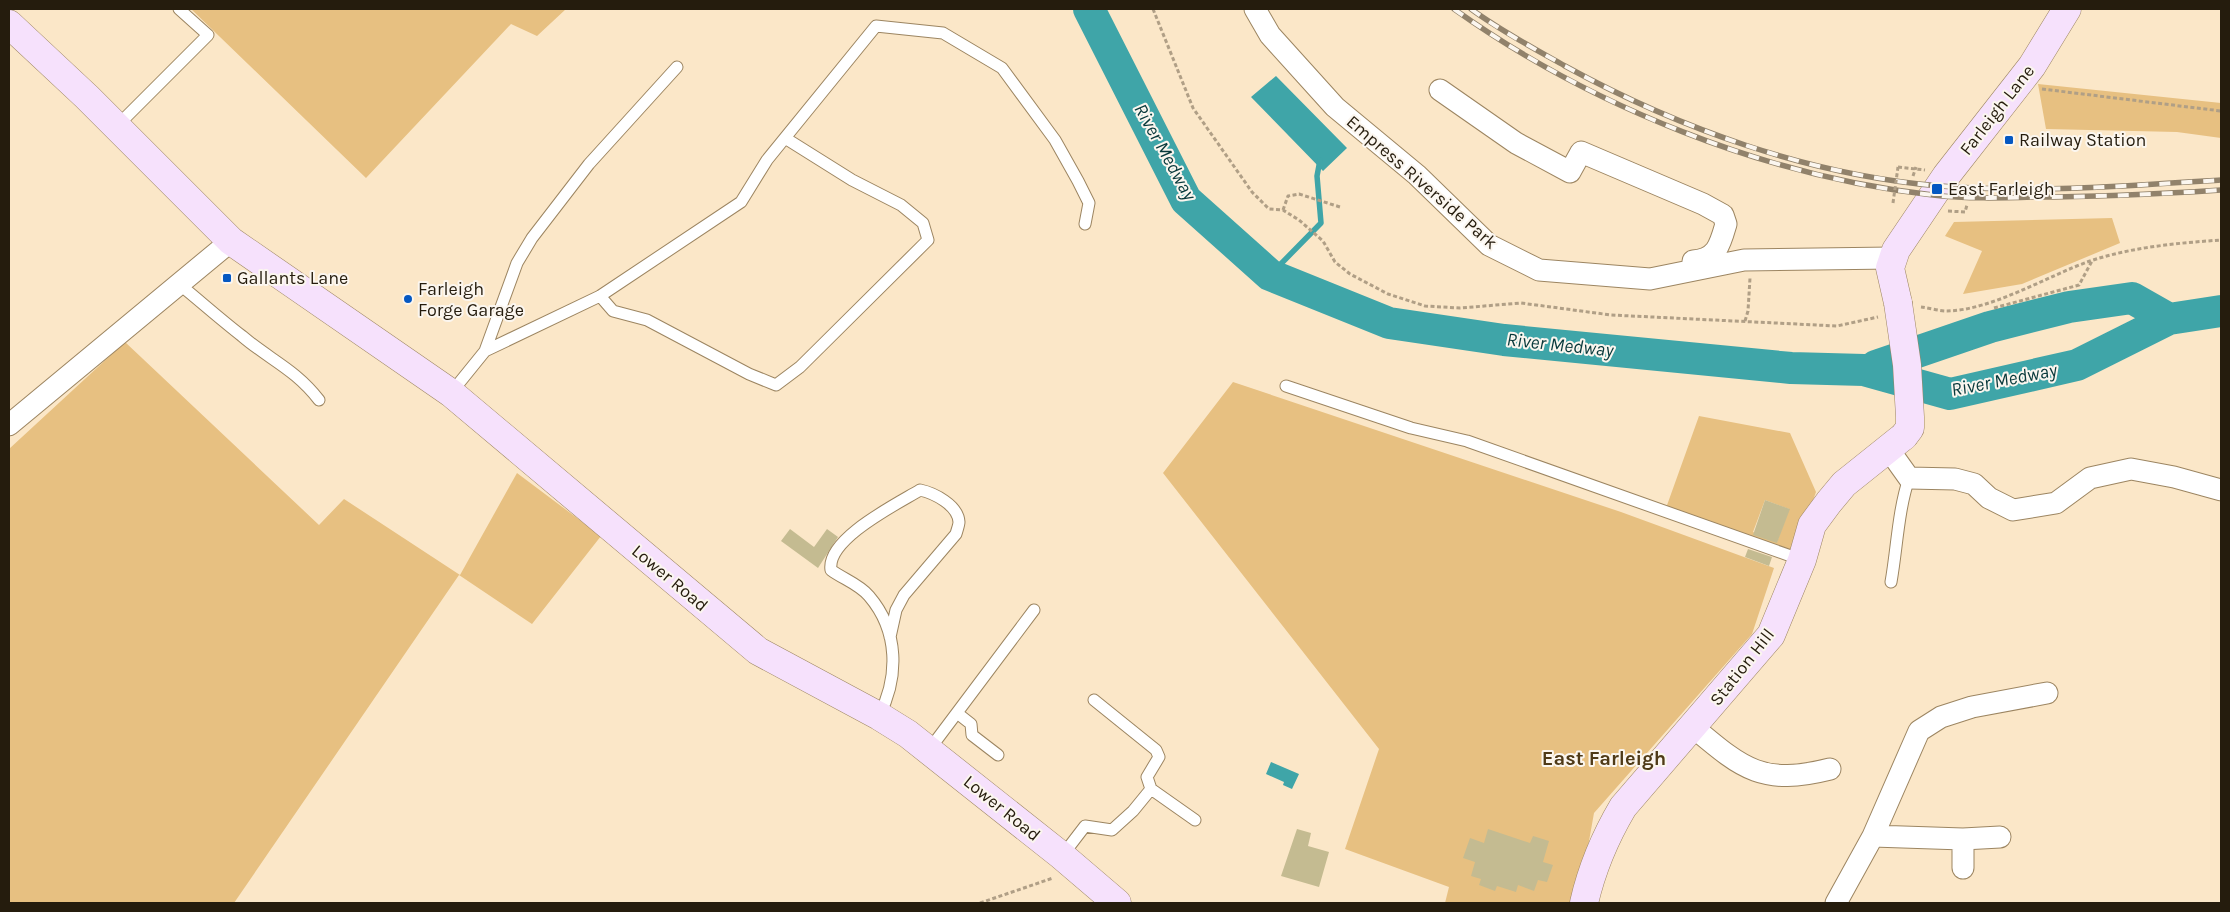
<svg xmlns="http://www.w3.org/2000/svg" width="2230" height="912" viewBox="0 0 2230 912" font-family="Karla,sans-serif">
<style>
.green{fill:#e7c081;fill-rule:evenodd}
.water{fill:#3fa5a8}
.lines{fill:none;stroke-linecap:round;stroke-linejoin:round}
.stream{stroke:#3fa5a8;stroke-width:5.5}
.river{stroke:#3fa5a8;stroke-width:32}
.building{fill:#c4bb91}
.lane-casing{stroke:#9c8561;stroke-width:13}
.street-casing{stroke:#9c8561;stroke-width:23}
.secondary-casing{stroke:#9c8561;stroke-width:29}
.path{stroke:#b09f86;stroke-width:3;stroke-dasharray:4 2.5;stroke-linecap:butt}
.lane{stroke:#fff;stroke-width:11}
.street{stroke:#fff;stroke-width:21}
.secondary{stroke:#f6e1fc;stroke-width:28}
.rail-casing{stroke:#91826b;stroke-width:5.5}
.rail{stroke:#fbf6ef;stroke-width:4;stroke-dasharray:11;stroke-linecap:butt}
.secondary-bridge-casing{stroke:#9c8561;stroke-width:29;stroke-linecap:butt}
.path-bridge{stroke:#b09f86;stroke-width:3;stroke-dasharray:4 2.5;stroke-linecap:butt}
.secondary-bridge{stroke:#f6e1fc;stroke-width:28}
.poi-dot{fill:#0558c2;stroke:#fbf6ef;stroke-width:2}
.labels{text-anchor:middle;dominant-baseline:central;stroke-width:4;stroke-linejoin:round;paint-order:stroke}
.street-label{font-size:18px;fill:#251c0d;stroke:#fbf6ef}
.poi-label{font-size:18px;fill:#251c0d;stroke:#fbf6ef;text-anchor:start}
.water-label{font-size:19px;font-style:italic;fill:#08393b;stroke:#fbf6ef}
.quarter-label{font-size:20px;font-weight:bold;fill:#4f3a17;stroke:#fbf6ef}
</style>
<rect width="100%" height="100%" fill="#fbe7c8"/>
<!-- green -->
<path class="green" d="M191,9H566L537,36L511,24L366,178Z
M2038,84L2221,103V138L2177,132L2046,129Z
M2112,218L2120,243L2022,284L1963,294L1982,251L1945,236L1954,222Z
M125,342L319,525L344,499L460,575L517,473L601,536L532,624L459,575L234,903H9V449Z
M1233,382L1621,512L1774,568L1752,634L1594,813L1578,903H1445L1449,887L1345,849L1379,749L1163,473Z
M1699,416L1790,433L1816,492L1795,551L1666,508ZM1765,500L1789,509L1777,542L1753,532Z"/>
<!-- water -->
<path class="water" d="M1276,76L1347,148L1323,171L1251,97Z
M1271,762L1299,774L1292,789L1283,785L1284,782L1266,774Z"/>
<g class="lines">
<!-- stream -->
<path class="stream" d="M1270,275L1321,223L1317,176L1320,160"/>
<!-- river -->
<path class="river" d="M1089,9L1186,200L1270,275L1389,323L1504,340L1791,368L1864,370L1950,394L2077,365L2169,319L2221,311
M1876,366L1990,327L2069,307L2132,298L2169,319"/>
</g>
<!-- building -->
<path class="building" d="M1765,500L1790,509L1777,543L1753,535Z
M790,529L814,547L827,529L838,537L818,568L781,541Z
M1748,549L1772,557L1769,566L1745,557Z
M1297,829L1311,833L1308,846L1329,852L1319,887L1281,876Z
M1488,829L1530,843L1533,836L1549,841L1543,862L1553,865L1547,882L1538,880L1534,891L1518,885L1516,892L1497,886L1495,891L1479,885L1481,879L1471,876L1475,862L1463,858L1470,838L1484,843Z"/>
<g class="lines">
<!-- lane casing -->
<g class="lane-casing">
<path id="lane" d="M117,126L208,35L179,9
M179,284C200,301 220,319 242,336C270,360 295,369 319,400
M600,296L613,311L647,320L749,374L776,385L800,367L928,240L923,223L901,205L852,180L785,138
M485,351L600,296L741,202L767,160L876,26L943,33L1002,68L1055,140L1078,181L1089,203L1085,224
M1286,386L1411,428L1467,441L1802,560
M451,393L485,351L517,263L532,238L589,164L677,67
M1891,582C1897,548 1898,511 1909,478
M1094,700L1156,750L1159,757L1147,777L1151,789
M957,713L971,724L972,735L998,755
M879,716C899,677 899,631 869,596C859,584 843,579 831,570C826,539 897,504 920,490C934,493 958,505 959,522C959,525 957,530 956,534L904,595L896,610L890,637
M929,750L1034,610
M1062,856L1085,826L1112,830L1133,811L1151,789L1195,820"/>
</g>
<!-- street casing -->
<g class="street-casing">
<path id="street" d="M1255,9L1270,35L1335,107L1417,175L1489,245L1539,270L1650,279L1744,260L1892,258
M1440,90L1516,143L1570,172L1581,152L1703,204L1723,215L1726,224C1720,245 1717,259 1693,261
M9,425L231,241
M1889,450L1909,478L1955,479L1974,484L1989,498L2013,510L2056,503L2090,478L2131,469L2174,477L2221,490
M1693,727C1743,769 1762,786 1830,769
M1873,836L1919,731L1941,717L1972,707L2047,693
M1963,839V868
M1836,903L1873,836L1963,839L2000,837"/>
</g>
<!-- secondary casing -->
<g class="secondary-casing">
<path id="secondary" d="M9,24L87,97L231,241L451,393L758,651L879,716L908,734L1062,856L1117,903
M1898,303L1890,268L1896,250L1946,176L2032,66L2067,9
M1584,903C1592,868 1604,839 1623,807L1771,635L1802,560L1812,525L1829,502L1844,484L1904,436"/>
</g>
<!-- path -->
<path class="path" d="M1153,9L1193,108L1252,192L1269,209L1283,210L1299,220L1323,241L1335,262L1350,274L1388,294L1425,306L1460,308L1521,303L1611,315L1837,326L1878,317
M2042,89L2221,111
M1898,167L1925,170
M1913,176L1916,167
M1283,210L1288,196L1299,194L1340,207
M1948,211L1965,212L1967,205
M1921,307C1929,308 1939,311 1947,311C1993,310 2047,276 2090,261C2132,247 2178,243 2221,240
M1994,308L2079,285L2092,261
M1745,321L1748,311L1750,278
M980,903L1053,878"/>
<!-- lane -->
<use href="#lane" class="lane"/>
<!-- street -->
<use href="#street" class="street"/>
<!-- secondary -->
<use href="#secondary" class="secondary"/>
<!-- rail casing -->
<g class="rail-casing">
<path id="rail" d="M1454,9C1590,106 1767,177 1933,195C1967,199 2001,198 2035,197C2097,197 2159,194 2221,190
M1471,9C1501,31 1533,48 1565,66C1680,129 1809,175 1940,186C2033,193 2128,186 2221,180"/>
</g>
<!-- rail -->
<use href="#rail" class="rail"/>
<!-- secondary-bridge casing -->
<g class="secondary-bridge-casing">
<path id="secondary-bridge" d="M1898,303L1907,365L1910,417V428L1904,436"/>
</g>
<!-- path-bridge -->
<path class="path-bridge" d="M1893,203L1898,167"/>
<!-- secondary-bridge -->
<use href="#secondary-bridge" class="secondary-bridge"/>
</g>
<!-- markers -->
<g class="poi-dot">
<rect x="2004" y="135" width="10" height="10" rx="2.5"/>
<rect x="1931" y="183" width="12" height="12" rx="2.5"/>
<rect x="222" y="273" width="10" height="10" rx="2.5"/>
<circle cx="408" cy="299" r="5"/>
</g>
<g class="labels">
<!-- street labels -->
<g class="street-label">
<text transform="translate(1997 110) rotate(-52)">Farleigh Lane</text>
<text transform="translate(1422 182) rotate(41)">Empress Riverside Park</text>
<text transform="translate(670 578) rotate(40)">Lower Road</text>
<text transform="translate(1742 667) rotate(-52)">Station Hill</text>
<text transform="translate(1002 808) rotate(39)">Lower Road</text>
</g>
<!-- poi labels -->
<g class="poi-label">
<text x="2019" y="140">Railway Station</text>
<text x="1948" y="189">East Farleigh</text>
<text x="237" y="278">Gallants Lane</text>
<text x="418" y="289">Farleigh<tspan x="418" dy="21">Forge Garage</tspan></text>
</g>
<!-- water labels -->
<g class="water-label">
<text transform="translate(1165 152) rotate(61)">River Medway</text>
<text transform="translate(1560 345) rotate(6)">River Medway</text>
<text transform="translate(2004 380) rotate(-11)">River Medway</text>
</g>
<!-- quarter labels -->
<g class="quarter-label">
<text x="1604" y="758">East Farleigh</text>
</g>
</g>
<!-- border -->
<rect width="2230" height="912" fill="none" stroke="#251c0d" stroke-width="20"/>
</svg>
